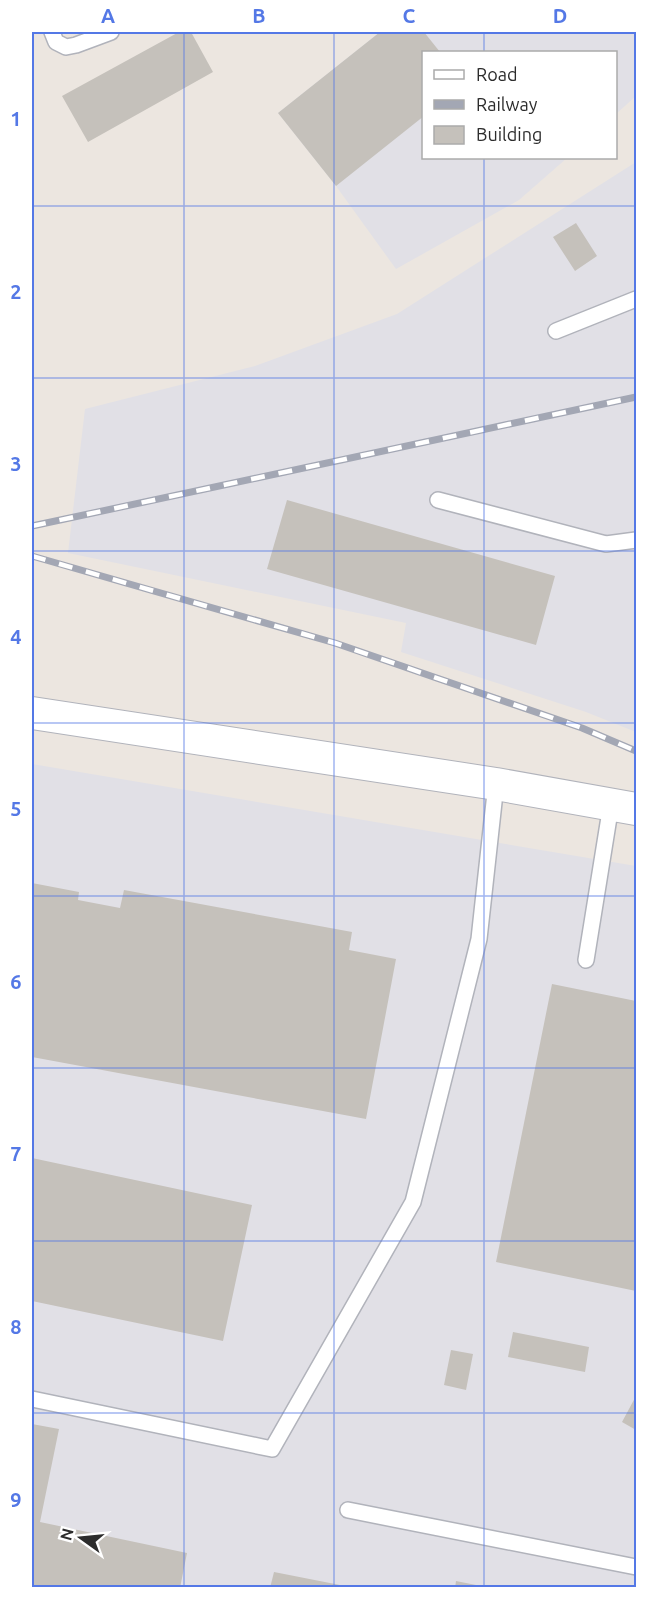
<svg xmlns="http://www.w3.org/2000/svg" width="668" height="1619" viewBox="0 0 668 1619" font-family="Ubuntu,sans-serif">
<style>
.industrial{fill:#e1e0e6}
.building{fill:#c5c1bb}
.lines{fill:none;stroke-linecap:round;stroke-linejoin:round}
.lane-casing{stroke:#b1b3bb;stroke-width:18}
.street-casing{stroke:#b1b3bb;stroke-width:34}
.lane{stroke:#fff;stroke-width:15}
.street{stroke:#fff;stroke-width:32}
.rail-casing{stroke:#a3a7b4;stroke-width:7}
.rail{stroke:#fff;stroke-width:4.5;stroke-dasharray:14;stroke-linecap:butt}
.grid{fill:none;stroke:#5478e6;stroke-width:1.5;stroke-opacity:0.55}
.neatline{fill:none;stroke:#5478e6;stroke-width:2}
.grid-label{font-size:20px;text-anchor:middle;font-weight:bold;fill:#5478e6}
</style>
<rect width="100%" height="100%" fill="#ece6e0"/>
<!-- industrial -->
<path class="industrial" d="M380,32H636V96L616,114V52H424V158H567L519,200L396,269L336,186L278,113Z
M636,162V732L586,712L401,652L406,623L68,553L85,409L255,366L397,314Z
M32,764L636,866V1587H32Z"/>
<!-- building -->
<path class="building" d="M179,32H191L213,72L88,142L62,96Z
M380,32H424L440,52H424V116L336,186L278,113Z
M576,223L597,256L575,271L553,237Z
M287,500L555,576L536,645L267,569Z
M32,883L79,892L78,900L120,908L124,890L352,932L349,950L396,959L366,1119L32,1057Z
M552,984L636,1001V1291L496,1262Z
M32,1158L252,1205L223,1341L32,1301Z
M513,1332L589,1347L585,1372L508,1357Z
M451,1350L473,1354L466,1390L444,1385Z
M636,1396V1430L622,1422Z
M32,1424L59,1429L40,1522L187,1553L180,1588H32Z
M274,1572L345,1586V1588H270Z
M456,1581L481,1586V1588H455Z"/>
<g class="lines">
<!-- lane casing -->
<g class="lane-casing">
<path id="lane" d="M52,32L56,42L66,47L76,45L111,32
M556,331L636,299
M438,500L606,544L636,540
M586,960L611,805
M32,1399L272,1449L413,1202L479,939L496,784
M348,1510L636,1567"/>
</g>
<!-- street casing -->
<g class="street-casing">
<path id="street" d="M32,713L496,784L636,809"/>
</g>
<!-- lane -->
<use href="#lane" class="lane"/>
<!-- street -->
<use href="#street" class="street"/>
<!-- rail casing -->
<g class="rail-casing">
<path id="rail" d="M32,526L636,397
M32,556L335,643L582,728L636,751"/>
</g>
<!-- rail -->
<use href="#rail" class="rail"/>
</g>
<!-- grid -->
<path class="grid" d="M184,32V1588M334,32V1588M484,32V52M484,158V1588M32,206H636M32,378H636M32,551H636M32,723H636M32,896H636M32,1068H636M32,1241H636M32,1413H636"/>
<!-- border -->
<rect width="668" height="1619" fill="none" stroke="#ffffff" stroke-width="66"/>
<!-- legend -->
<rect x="422" y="51" width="195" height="108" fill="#ffffff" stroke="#ababab" stroke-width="1.5"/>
<rect x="434" y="70" width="30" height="9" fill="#ffffff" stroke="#ababab" stroke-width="1.5"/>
<text x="476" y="81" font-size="18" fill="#2c2c2c">Road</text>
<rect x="434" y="100" width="30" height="9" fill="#a3a7b4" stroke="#ababab" stroke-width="1.5"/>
<text x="476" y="111" font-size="18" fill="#2c2c2c">Railway</text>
<rect x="434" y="126" width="30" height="18" fill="#c5c1bb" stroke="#ababab" stroke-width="1.5"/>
<text x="476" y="141" font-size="18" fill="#2c2c2c">Building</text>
<!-- north arrow -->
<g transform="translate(81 1538) rotate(285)" stroke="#ffffff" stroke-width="4.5" paint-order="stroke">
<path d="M0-4.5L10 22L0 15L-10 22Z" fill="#2c2c2c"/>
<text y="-9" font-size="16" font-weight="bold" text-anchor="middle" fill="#2c2c2c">N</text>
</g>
<rect x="33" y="33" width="602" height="1553" class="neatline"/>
<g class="grid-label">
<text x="108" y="23">A</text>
<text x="259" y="23">B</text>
<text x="409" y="23">C</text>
<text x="560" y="23">D</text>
<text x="16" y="126">1</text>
<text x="16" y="299">2</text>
<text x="16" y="471">3</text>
<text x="16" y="644">4</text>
<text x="16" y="816">5</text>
<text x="16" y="989">6</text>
<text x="16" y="1161">7</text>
<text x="16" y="1334">8</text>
<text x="16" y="1507">9</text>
</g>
</svg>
